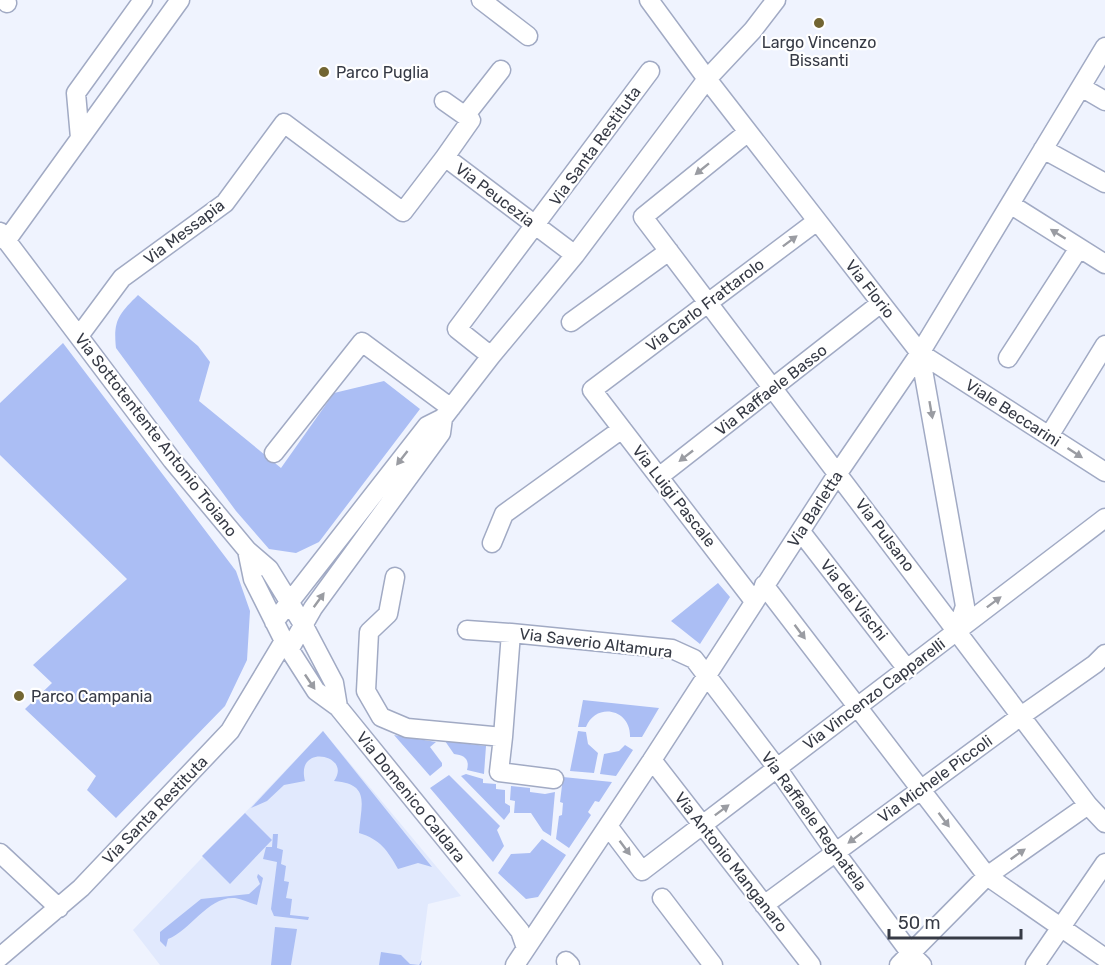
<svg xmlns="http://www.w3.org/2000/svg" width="1105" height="965" viewBox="0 0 1105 965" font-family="Rubik,sans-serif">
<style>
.built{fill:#e1e9fd}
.green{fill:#abbef4}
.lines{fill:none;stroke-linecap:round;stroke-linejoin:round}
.minor-casing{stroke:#a1aac4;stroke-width:21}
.minor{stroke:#fff;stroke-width:18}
.oneway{fill:#9a9ca2}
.poi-dot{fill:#726532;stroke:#fff;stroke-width:2}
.labels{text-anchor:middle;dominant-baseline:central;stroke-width:4.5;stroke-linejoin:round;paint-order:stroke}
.poi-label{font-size:16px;fill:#363a45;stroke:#fff;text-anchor:start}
.street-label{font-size:16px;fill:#363a45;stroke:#fff}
</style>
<rect width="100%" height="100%" fill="#eff3fe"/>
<!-- built -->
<path class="built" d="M323,731L461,896L428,904L420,965H160L133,930Z"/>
<!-- green -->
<path class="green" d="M138,295L198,346L210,362L199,401L281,468L334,393L384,381L420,409L319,542L296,553L269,549L236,511L116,348C113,320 119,314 138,295Z
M63,343L236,571L250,611L247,660L225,706L116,818L87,790L96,776L25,709L52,683L33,665L127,579L0,455V403Z
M718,583L730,597L700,644L671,621Z
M583,700L659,708L642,737H630C631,709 596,702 586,727H578Z
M323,731L432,867L418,863L398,869C388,851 380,839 359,833C361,804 371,784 334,781C353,755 295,742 305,781L284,785L267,801L251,808Z
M578,731L586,732L588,744L598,753L594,773L570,771Z
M394,735L436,742L430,747L442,763V766L430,776Z
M445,741L486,746L484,774L467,770C470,759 464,755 454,754Z
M625,745L633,750L616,776L600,774L604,754L619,751Z
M466,774L483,779V783L496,784V789L505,790V803L510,806V812L504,820L461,776Z
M449,775L500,826L497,830L504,846L493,862L430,788Z
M563,777L612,782L599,802L595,801L588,812L591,815L569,848L556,839L559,816L562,815L563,803L560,802Z
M511,786L530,788V792L545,794L555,792L551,836L543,831L531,813H514L515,801L510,800Z
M245,813L272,840L230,884L202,856Z
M273,834H278L277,848L283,850L281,864L286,866L284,881L289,882L286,898L292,899L290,915L309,917L308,920L274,916L271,909L277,862L263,859L266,847H272Z
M542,839L566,855L538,897L526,899L498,873L511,854L530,853Z
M258,874L263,878L257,905C250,903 242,899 235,898C208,896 191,930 168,939L166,947L160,941V932L201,899L249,894L260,884L257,877Z
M275,927L297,929L291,965H271Z
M381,952L401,955L410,964L419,965L422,960L421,965H379Z"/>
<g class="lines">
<!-- minor casing -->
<g class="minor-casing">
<path id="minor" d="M5,0L7,3
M481,0L528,36
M649,0L707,79L920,353L965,606L957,631
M1081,87L1105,101
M444,101L471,120L445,157
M465,116L501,70
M748,132L643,217L1088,805L1105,823
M80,138L76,93L143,0
M1043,149L1105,183
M1010,204L1105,264
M0,232L172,460L247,550L253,579L284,641L316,691L338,707L520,931L526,948
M6,241L180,0
M571,322L669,251
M79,336L122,278L225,203L284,123L403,212L445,157L575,255
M920,353L1105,472
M491,356L457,329L650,71
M1008,358L1079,248
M1049,436L1105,345
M274,453L362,342L451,408
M660,476L881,303
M801,532L907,669
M492,543L504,514L622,429
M247,550L269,569L304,626L334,683L338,707
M395,577L388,614L369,632L366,691L381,717L407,728L503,737L511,633L672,649L694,659L777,768L836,853L911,954L922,965
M764,585L987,876L1105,958
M754,601L592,390L817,221
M274,622L427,426L443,418L491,356L575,255L707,79L753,30L776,0
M467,630L511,633
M289,650L313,608L441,433L443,418
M503,737L499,772L554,779
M652,760L811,965
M608,826L642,871L1105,518
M0,853L59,908
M662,898L713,965
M764,905L1021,716L1095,664L1105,654
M0,957L81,888L230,731L284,641
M566,961L570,965
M515,965L652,760L838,473L920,353L1105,47
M899,965L987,876L1088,805
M1035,965L1105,863"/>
</g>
<!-- minor -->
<use href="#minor" class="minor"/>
</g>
<!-- one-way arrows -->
<defs><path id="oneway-solid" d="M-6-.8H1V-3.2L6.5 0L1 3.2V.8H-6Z" transform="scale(1.5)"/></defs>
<g class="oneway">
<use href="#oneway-solid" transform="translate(702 169) rotate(141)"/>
<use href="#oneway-solid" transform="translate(1058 234) rotate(-148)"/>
<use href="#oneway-solid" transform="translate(790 241) rotate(-37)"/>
<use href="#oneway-solid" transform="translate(931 410) rotate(80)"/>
<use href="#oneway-solid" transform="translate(1075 453) rotate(33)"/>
<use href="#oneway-solid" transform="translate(686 456) rotate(142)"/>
<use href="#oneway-solid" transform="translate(402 458) rotate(128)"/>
<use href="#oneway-solid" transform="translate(319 600) rotate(-54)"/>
<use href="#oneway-solid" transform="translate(994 602) rotate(-37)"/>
<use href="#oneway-solid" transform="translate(800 632) rotate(53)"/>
<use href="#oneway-solid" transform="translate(310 682) rotate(56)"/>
<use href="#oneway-solid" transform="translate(722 810) rotate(-37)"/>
<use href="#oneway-solid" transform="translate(944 820) rotate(53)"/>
<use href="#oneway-solid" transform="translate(855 838) rotate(143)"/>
<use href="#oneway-solid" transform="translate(625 848) rotate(53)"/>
<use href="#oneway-solid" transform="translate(1018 854) rotate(-35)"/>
</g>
<!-- markers -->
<g class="poi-dot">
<circle cx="819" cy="23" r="6"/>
<circle cx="324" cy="72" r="6"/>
<circle cx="19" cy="696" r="6"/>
</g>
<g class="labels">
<!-- poi labels -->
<g class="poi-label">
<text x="819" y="42" text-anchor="middle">Largo Vincenzo<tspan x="819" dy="18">Bissanti</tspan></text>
<text x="336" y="72">Parco Puglia</text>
<text x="31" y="696">Parco Campania</text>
</g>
<!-- street labels -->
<g class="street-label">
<text transform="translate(595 146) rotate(-54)">Via Santa Restituta</text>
<text transform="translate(495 195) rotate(37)">Via Peucezia</text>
<text transform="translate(184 232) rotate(-37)">Via Messapia</text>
<text transform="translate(870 289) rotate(52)">Via Florio</text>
<text transform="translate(705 305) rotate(-37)">Via Carlo Frattarolo</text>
<text transform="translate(771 390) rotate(-38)">Via Raffaele Basso</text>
<text transform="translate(1013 413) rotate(33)">Viale Beccarini</text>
<text transform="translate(156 435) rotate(52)">Via Sottotentente Antonio Troiano</text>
<text transform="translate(674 496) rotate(52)">Via Luigi Pascale</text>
<text transform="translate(815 509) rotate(-57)">Via Barletta</text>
<text transform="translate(885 535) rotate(53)">Via Pulsano</text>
<text transform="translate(854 600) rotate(52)">Via dei Vischi</text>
<text transform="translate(596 643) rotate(7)">Via Saverio Altamura</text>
<text transform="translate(874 694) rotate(-37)">Via Vincenzo Capparelli</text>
<text transform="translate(935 779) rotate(-36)">Via Michele Piccoli</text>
<text transform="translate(411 797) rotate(51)">Via Domenico Caldara</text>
<text transform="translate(155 810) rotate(-46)">Via Santa Restituta</text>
<text transform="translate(814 821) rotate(54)">Via Raffaele Regnatela</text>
<text transform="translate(731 862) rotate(52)">Via Antonio Manganaro</text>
</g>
</g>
<!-- scale -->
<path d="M889 929v9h132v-9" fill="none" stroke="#363a45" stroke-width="3"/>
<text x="898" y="929" font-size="18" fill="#363a45" stroke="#ffffff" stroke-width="4.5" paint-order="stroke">50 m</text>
</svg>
